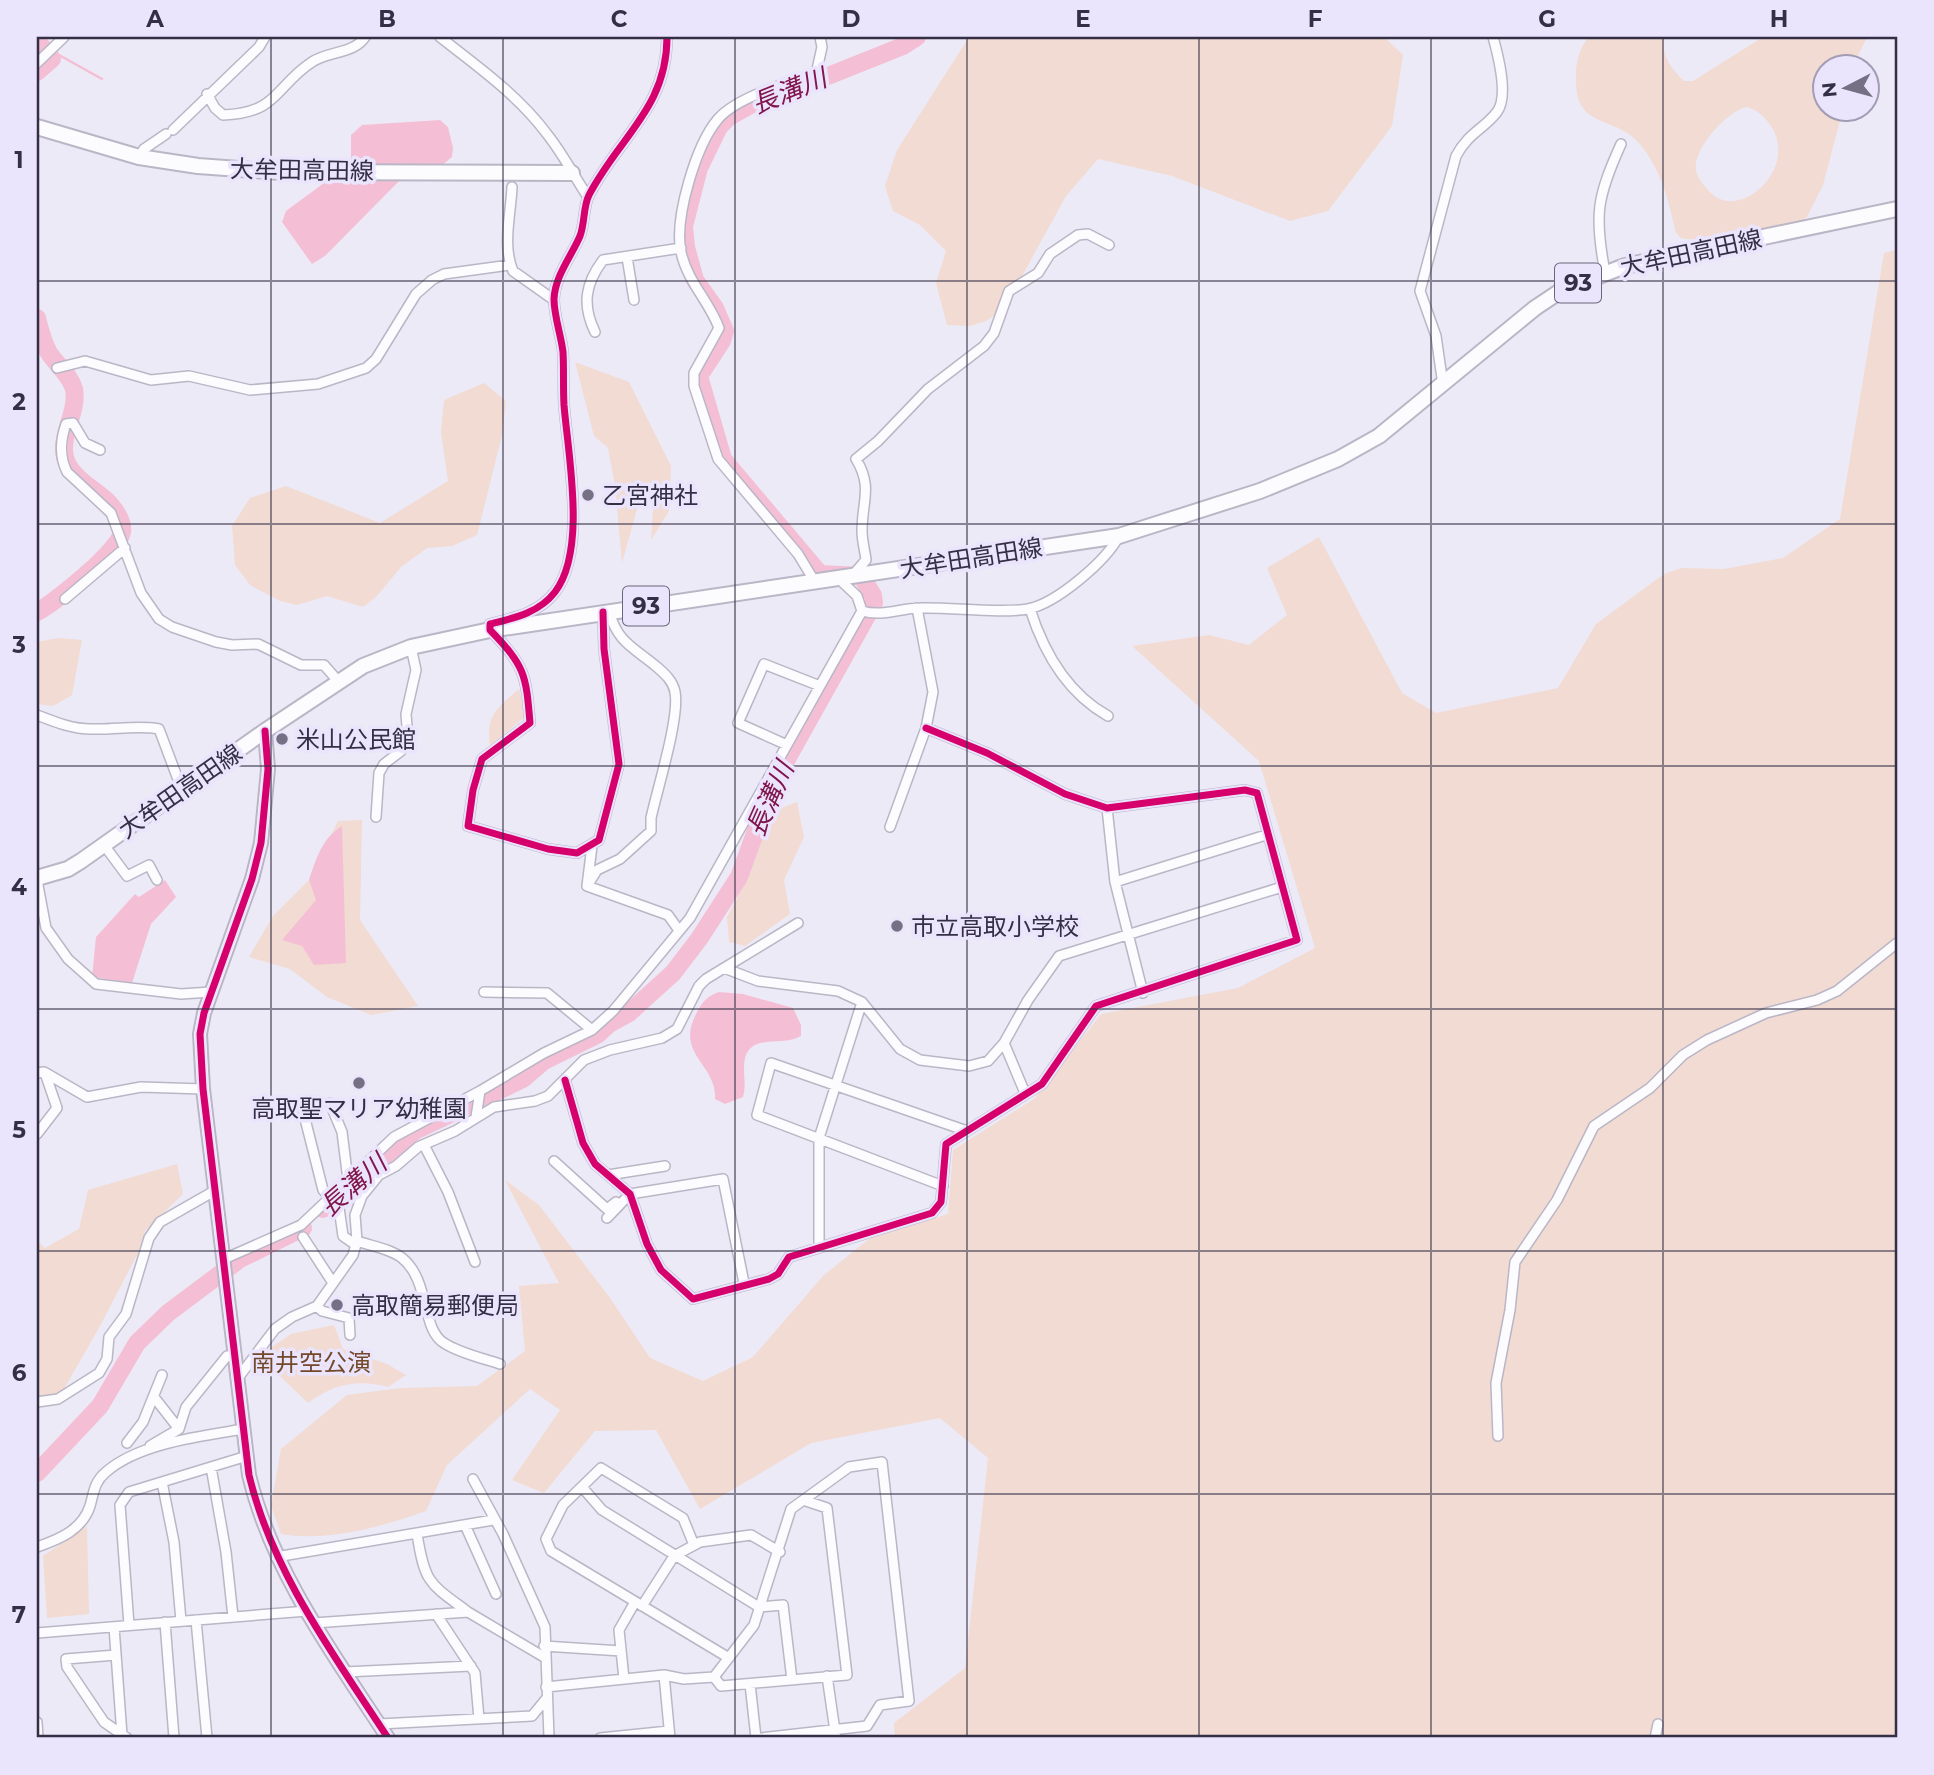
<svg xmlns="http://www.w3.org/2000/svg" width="1934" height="1775" viewBox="0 0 1934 1775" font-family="Montserrat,'Noto Sans JP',sans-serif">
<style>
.green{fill:#f1dbd2;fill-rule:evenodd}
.water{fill:#f4bfd5}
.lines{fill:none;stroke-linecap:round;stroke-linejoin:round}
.stream{stroke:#f4bfd5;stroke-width:2.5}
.river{stroke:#f4bfd5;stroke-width:18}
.street-casing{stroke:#bab6c6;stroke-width:12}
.secondary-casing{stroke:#bab6c6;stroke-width:16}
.primary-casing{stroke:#bab6c6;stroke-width:18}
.street{stroke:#fcfcfe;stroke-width:9}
.secondary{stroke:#fcfcfe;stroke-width:12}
.primary{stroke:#fcfcfe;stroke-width:14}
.cycleway-casing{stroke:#eae4fd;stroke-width:11}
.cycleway{stroke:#d6006c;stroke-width:7}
.grid{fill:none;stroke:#352f46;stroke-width:2;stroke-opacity:0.55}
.poi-dot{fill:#757084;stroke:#eae4fd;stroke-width:2.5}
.labels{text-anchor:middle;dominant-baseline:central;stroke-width:7;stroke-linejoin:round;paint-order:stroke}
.shield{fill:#eae4fd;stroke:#6b657d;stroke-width:2}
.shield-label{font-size:23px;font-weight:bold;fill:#352f46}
.street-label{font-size:24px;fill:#352f46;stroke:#eae4fd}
.poi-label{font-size:24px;fill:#352f46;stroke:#eae4fd;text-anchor:start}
.park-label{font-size:24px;fill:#734929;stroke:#eae4fd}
.water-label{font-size:26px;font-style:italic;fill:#81164a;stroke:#eae4fd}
.neatline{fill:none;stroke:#352f46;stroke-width:2.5}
.grid-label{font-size:23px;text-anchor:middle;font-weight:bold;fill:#352f46}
</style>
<rect width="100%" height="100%" fill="#edeaf7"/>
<!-- green -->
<path class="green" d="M969,37H1384L1403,55L1392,126L1328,211L1290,221L1172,176L1098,159L1066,196L1004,309L986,321L970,326L947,325L936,283L946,251L920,225L893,211L885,186L897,150Z
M1589,37H1664C1660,54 1672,70 1684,81H1693L1763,37H1867L1853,66H1826V108L1843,109L1823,185L1807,217C1787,231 1706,244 1681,238L1676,233C1668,200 1662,171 1640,144C1613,113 1574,131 1576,76C1576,62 1579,48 1589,37ZM1746,107C1758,110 1764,116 1771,126C1799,168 1740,222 1711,193C1705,187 1698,179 1696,171C1692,149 1727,112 1746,107Z
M1897,250V1738H895L894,1723L965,1668L988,1458L940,1418L811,1443L700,1509L656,1430L595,1431L544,1493L512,1480L560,1410L530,1389L447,1465L426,1511C381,1527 328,1542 281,1534L271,1506L281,1449L347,1395L400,1388L477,1386L525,1351L519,1286L559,1283L505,1180L539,1205L610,1298L650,1358L703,1381L753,1357L823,1276L870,1238L948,1214L953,1150L1034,1099L1101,1014L1238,988L1315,948L1259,761L1132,646L1209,635L1249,645L1287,615L1267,568L1319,537L1402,693L1436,713L1558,688L1596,624L1664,574L1681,568L1724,569L1783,558L1840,519L1884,253Z
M575,362L629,382L671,466L669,511L651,540L654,494L641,495L622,563L615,486L608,448L594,436Z
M484,383L506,401L502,435L477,535L452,546L427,548L401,567L376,597L363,607L327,596L297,605L280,601L250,585L235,565L232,526L250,498L286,486L380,523L448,481L441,432L444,400Z
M58,638L82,640L72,695L53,706L37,704V642Z
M519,689L526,716L490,746C486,715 496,709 519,689Z
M797,802L804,837L784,880L790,914L745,946L729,942L727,917L744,885L773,811Z
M362,820L360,920L418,1006L371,1015L327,997L290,969L249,957L273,916L309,880L338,821Z
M177,1164L183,1194L145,1231L138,1253L99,1328L61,1394L37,1408V1240L45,1248L79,1229L88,1190Z
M334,1325L343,1349L387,1364L406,1375L388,1387C357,1379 334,1384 308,1403L259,1356L291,1334Z
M87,1526L89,1614L47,1618L43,1556Z"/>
<!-- water -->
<path class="water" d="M440,120L448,127L453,148L452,157L437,169L407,173L325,256L312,264L282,222L286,211L351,163V135L362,125Z
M342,826L346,963L314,965L302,946L282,940L316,900L309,880C316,859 322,838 342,826Z
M165,880L176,897L151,924L132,983L92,977L96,937L135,894L139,897Z
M719,992L743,994L793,1008L801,1025V1036C783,1047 752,1033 745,1058C742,1071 747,1084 743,1097L725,1104L715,1099C717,1064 675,1055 696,1014C702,1002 707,996 719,992Z"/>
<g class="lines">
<!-- stream -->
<path class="stream" d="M52,59L59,55L102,79"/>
<!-- river -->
<path class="river" d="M37,41L52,59L37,72
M37,318C40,330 43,343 49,353C57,365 70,375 74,389C79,413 56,439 67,463C75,480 96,490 109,503C116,511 124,522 122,532C120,550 54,603 37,612
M323,1209L415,1131L523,1079L544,1061L597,1035L609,1024L629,1013L673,973L699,939L739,877L773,784L874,603L873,595L861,576L820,574L723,459L699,376L722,341L725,331L715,308L695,280L686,247L684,226L699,168L719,127L729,117L770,94L818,80L903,46L917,37
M37,1473L100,1406L137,1343L168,1313L240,1259L303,1228"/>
<!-- street casing -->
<g class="street-casing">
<path id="street" d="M440,37C478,67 518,95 547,134C563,154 574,176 588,197
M37,63L64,37
M207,94L215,108L223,115C279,113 275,86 312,62C328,51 354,54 365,37
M173,130L259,47L265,37
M139,157L144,149L166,134
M512,187C511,214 502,245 513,271L554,300
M627,257L634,300
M1605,272C1594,215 1597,197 1621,144
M595,332C582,305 585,284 603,260L681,248
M57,368L85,361L151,380L189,376L250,390L318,384L366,368L376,359L416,294L432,280L444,274L510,265
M1443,385L1436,336L1420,291L1456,156C1469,132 1483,130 1497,112C1509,96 1498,55 1493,37
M100,450L85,443L73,423L66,424C60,441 59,456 67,472L111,513L141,593L159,619L172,627L216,642L232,645L258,644L301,665H324L338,681
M853,575L866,560C865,551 862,541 862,531C862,501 873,487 856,459L878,441L928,389L984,346L994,333L1009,291L1038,273L1050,254L1078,235L1088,234L1109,245
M838,578L857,596L862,611
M815,582L798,554L718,459L694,386V373L719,328C709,301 687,281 681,252C674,218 696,145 718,119C737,97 789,82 816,74L822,47L820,37
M65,599L125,548
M1030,609C1044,653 1067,693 1108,716
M862,611C883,617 900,608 920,608C952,607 999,614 1028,609C1057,603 1106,561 1119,536
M603,612L604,649L619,764L599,840L577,853L548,849L468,826L473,790L482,759L530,723C526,674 525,666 490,630V624C514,618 539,613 555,592C587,550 568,455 564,405C563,387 564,369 563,352C561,335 554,316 554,299C555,276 571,257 580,236C585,223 583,207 589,195C619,137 667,108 667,37
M37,715C55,722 72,729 91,729C115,730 136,725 159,729L182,790
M787,745L738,723L764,664L820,686
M1107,808L1115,882L1143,993
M376,817L379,773L384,764L401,751L408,738L406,714L416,670L411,647
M890,827L926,728L933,692L917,608
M104,845L127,876L149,865L157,880
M592,846L587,886L668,915L678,929
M37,880L46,928L68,959L96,984L181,994L211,992
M1115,882L1266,835
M587,886L597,870L620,859L651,831V818C657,790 680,717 675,692C673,681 665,674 657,667C632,646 619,644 609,612
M724,968L758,981L838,991L862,1002L900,1049L920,1060L969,1066L988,1061L1004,1043L1028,1000L1059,956L1282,887
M484,992L547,993L592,1030
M1004,1043L1025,1093
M37,1073L44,1072L87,1097L141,1087L203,1089
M565,1080L583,1143L595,1164L630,1194L647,1244L661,1270L693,1299L769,1279L778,1274L789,1257L932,1213L941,1202L946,1144L1042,1084L1096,1006L1297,940L1257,793L1245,790L1107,808L1065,794L987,753L926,728
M301,1103L323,1190L339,1208L343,1236L356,1245
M330,1103L342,1132L348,1180
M476,1117L480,1091L544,1053L592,1030L613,1011L690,918L862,611
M37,1134L57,1108L45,1073
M424,1145L448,1192L475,1262
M554,1161L607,1209L616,1202
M608,1175L665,1166
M943,1186L757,1115L771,1063L967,1131
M607,1218L630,1194L723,1179L744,1283
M303,1237L333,1283
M357,1241C371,1246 391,1249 402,1258C430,1280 421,1329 444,1343C459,1353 482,1358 500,1364
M819,1247V1138L862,1002
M224,1259L301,1225L394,1137L480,1091
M317,1306L322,1311L349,1318L350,1335
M238,1378L275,1329L292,1317L317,1306L353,1255L357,1241L355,1215L362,1196L379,1175L396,1166L418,1147L455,1131L494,1107L535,1101L548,1096L584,1060L610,1050L662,1038L677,1029L699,986L706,979L798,923
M154,1397L179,1429
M37,1402L58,1399L99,1373L107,1359L109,1337L126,1314L149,1238L160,1222L216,1190
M1498,1436L1496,1383L1510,1310L1515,1262L1557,1200L1594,1126L1650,1088L1683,1055L1707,1040L1766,1013L1817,1000L1837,991L1897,943
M127,1443L143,1422L162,1375
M150,1446L179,1429L186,1407L227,1356
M211,1467L226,1552L233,1617
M473,1479L503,1534L545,1627L549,1738
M162,1482L174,1542L181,1621
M582,1487L602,1510L759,1607L783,1605L792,1680
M465,1525L496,1594
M417,1534C425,1584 429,1583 468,1612
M694,1545L683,1518L601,1468L563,1505L546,1539L551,1551L729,1658
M37,1547C60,1539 82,1530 90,1506C94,1492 94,1482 106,1472C139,1443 202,1436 244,1429
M276,1557L493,1520
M642,1606L674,1556L700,1542L751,1535L780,1552
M436,1614L475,1673L479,1719
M196,1620L207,1738
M165,1622L174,1738
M314,1623L468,1612L544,1657
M129,1625L120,1505L129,1492L247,1456
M114,1627L122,1735
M37,1633L307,1611
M544,1646L621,1651
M116,1655L66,1659L67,1667L104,1722L127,1738
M345,1672L471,1666
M664,1675L670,1738
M827,1676L836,1738
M714,1677L721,1686L847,1675L827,1508L806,1501
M624,1679L619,1630L635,1602
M750,1684L756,1738
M546,1687L664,1675L684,1679L714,1677L754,1625L791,1509L849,1467L882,1462L909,1701L880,1705L867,1726L761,1738
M37,1722L38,1738
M379,1724L532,1716L546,1699
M600,1738L669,1731
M1655,1738L1658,1724"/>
</g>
<!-- secondary casing -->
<g class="secondary-casing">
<path id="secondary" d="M265,731L268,769L261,843L252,879L204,1013L200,1034L203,1089L249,1475C272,1572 334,1655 388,1738"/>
</g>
<!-- primary casing -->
<g class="primary-casing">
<path id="primary" d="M37,127L139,157L198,166L280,172L572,173
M37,878L68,869L81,861L265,731L363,666L411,647L490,630L1119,536L1260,491L1338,459L1379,436L1535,308L1562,290L1625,266L1897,209"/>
</g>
<!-- street -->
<use href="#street" class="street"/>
<!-- secondary -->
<use href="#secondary" class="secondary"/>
<!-- primary -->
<use href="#primary" class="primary"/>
<!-- cycleway casing -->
<g class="cycleway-casing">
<path id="cycleway" d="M603,612L604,649L619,764L599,840L577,853L548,849L468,826L473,790L482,759L530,723C526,674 525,666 490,630V624C514,618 539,613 555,592C587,550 568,455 564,405C563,387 564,369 563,352C561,335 554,316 554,299C555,276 571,257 580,236C585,223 583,207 589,195C619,137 667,108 667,37
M265,731L268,769L261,843L252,879L204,1013L200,1034L203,1089L249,1475C272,1572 334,1655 388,1738
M565,1080L583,1143L595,1164L630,1194L647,1244L661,1270L693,1299L769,1279L778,1274L789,1257L932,1213L941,1202L946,1144L1042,1084L1096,1006L1297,940L1257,793L1245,790L1107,808L1065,794L987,753L926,728"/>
</g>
<!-- cycleway -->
<use href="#cycleway" class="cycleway"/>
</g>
<!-- grid -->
<path class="grid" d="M271,37V1738M503,37V1738M735,37V1738M967,37V1738M1199,37V1738M1431,37V1738M1663,37V1738M37,281H1897M37,524H1897M37,766H1897M37,1009H1897M37,1251H1897M37,1494H1897"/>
<!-- markers -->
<g class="poi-dot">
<circle cx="588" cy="495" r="7"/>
<circle cx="282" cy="739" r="7"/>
<circle cx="897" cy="926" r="7"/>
<circle cx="359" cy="1083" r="7"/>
<circle cx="337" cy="1305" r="7"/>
</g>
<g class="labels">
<!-- shield labels -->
<g class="shield">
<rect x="1555" y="263.5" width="46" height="39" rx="5"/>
<rect x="623" y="586.5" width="46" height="39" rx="5"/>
</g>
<g class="shield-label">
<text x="1578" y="283">93</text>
<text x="646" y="606">93</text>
</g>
<!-- street labels -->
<g class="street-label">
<text transform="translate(302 170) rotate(1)">大牟田高田線</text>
<text transform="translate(1691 253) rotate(-12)">大牟田高田線</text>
<text transform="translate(971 558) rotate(-9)">大牟田高田線</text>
<text transform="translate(180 791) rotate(-35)">大牟田高田線</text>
</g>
<!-- poi labels -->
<g class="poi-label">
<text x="602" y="495">乙宮神社</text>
<text x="296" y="739">米山公民館</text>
<text x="911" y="926">市立高取小学校</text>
<text x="359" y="1108" text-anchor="middle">高取聖マリア幼稚園</text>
<text x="351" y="1305">高取簡易郵便局</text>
</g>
<!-- park labels -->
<g class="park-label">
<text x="311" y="1362">南井空公演</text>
</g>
<!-- water labels -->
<g class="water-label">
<text transform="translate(789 91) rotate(-22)">長溝川</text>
<text transform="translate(770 799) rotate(-66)">長溝川</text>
<text transform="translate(353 1185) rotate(-41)">長溝川</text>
</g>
</g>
<!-- border -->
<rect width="1934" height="1775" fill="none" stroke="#eae4fd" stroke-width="77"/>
<!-- north arrow -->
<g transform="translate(1846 88) rotate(264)"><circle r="33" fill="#eae4fd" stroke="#a29cb4" stroke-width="2"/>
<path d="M0-5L12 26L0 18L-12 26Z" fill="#757084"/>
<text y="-10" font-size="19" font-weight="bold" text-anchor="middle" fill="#352f46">N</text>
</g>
<rect x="38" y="38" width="1858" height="1698" class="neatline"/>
<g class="grid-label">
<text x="155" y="27">A</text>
<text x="387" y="27">B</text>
<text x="619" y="27">C</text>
<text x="851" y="27">D</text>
<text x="1083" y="27">E</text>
<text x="1315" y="27">F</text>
<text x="1547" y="27">G</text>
<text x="1779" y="27">H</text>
<text x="19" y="168">1</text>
<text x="19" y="410">2</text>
<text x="19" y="653">3</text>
<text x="19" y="895">4</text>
<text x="19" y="1138">5</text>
<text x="19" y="1381">6</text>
<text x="19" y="1623">7</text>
</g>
</svg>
